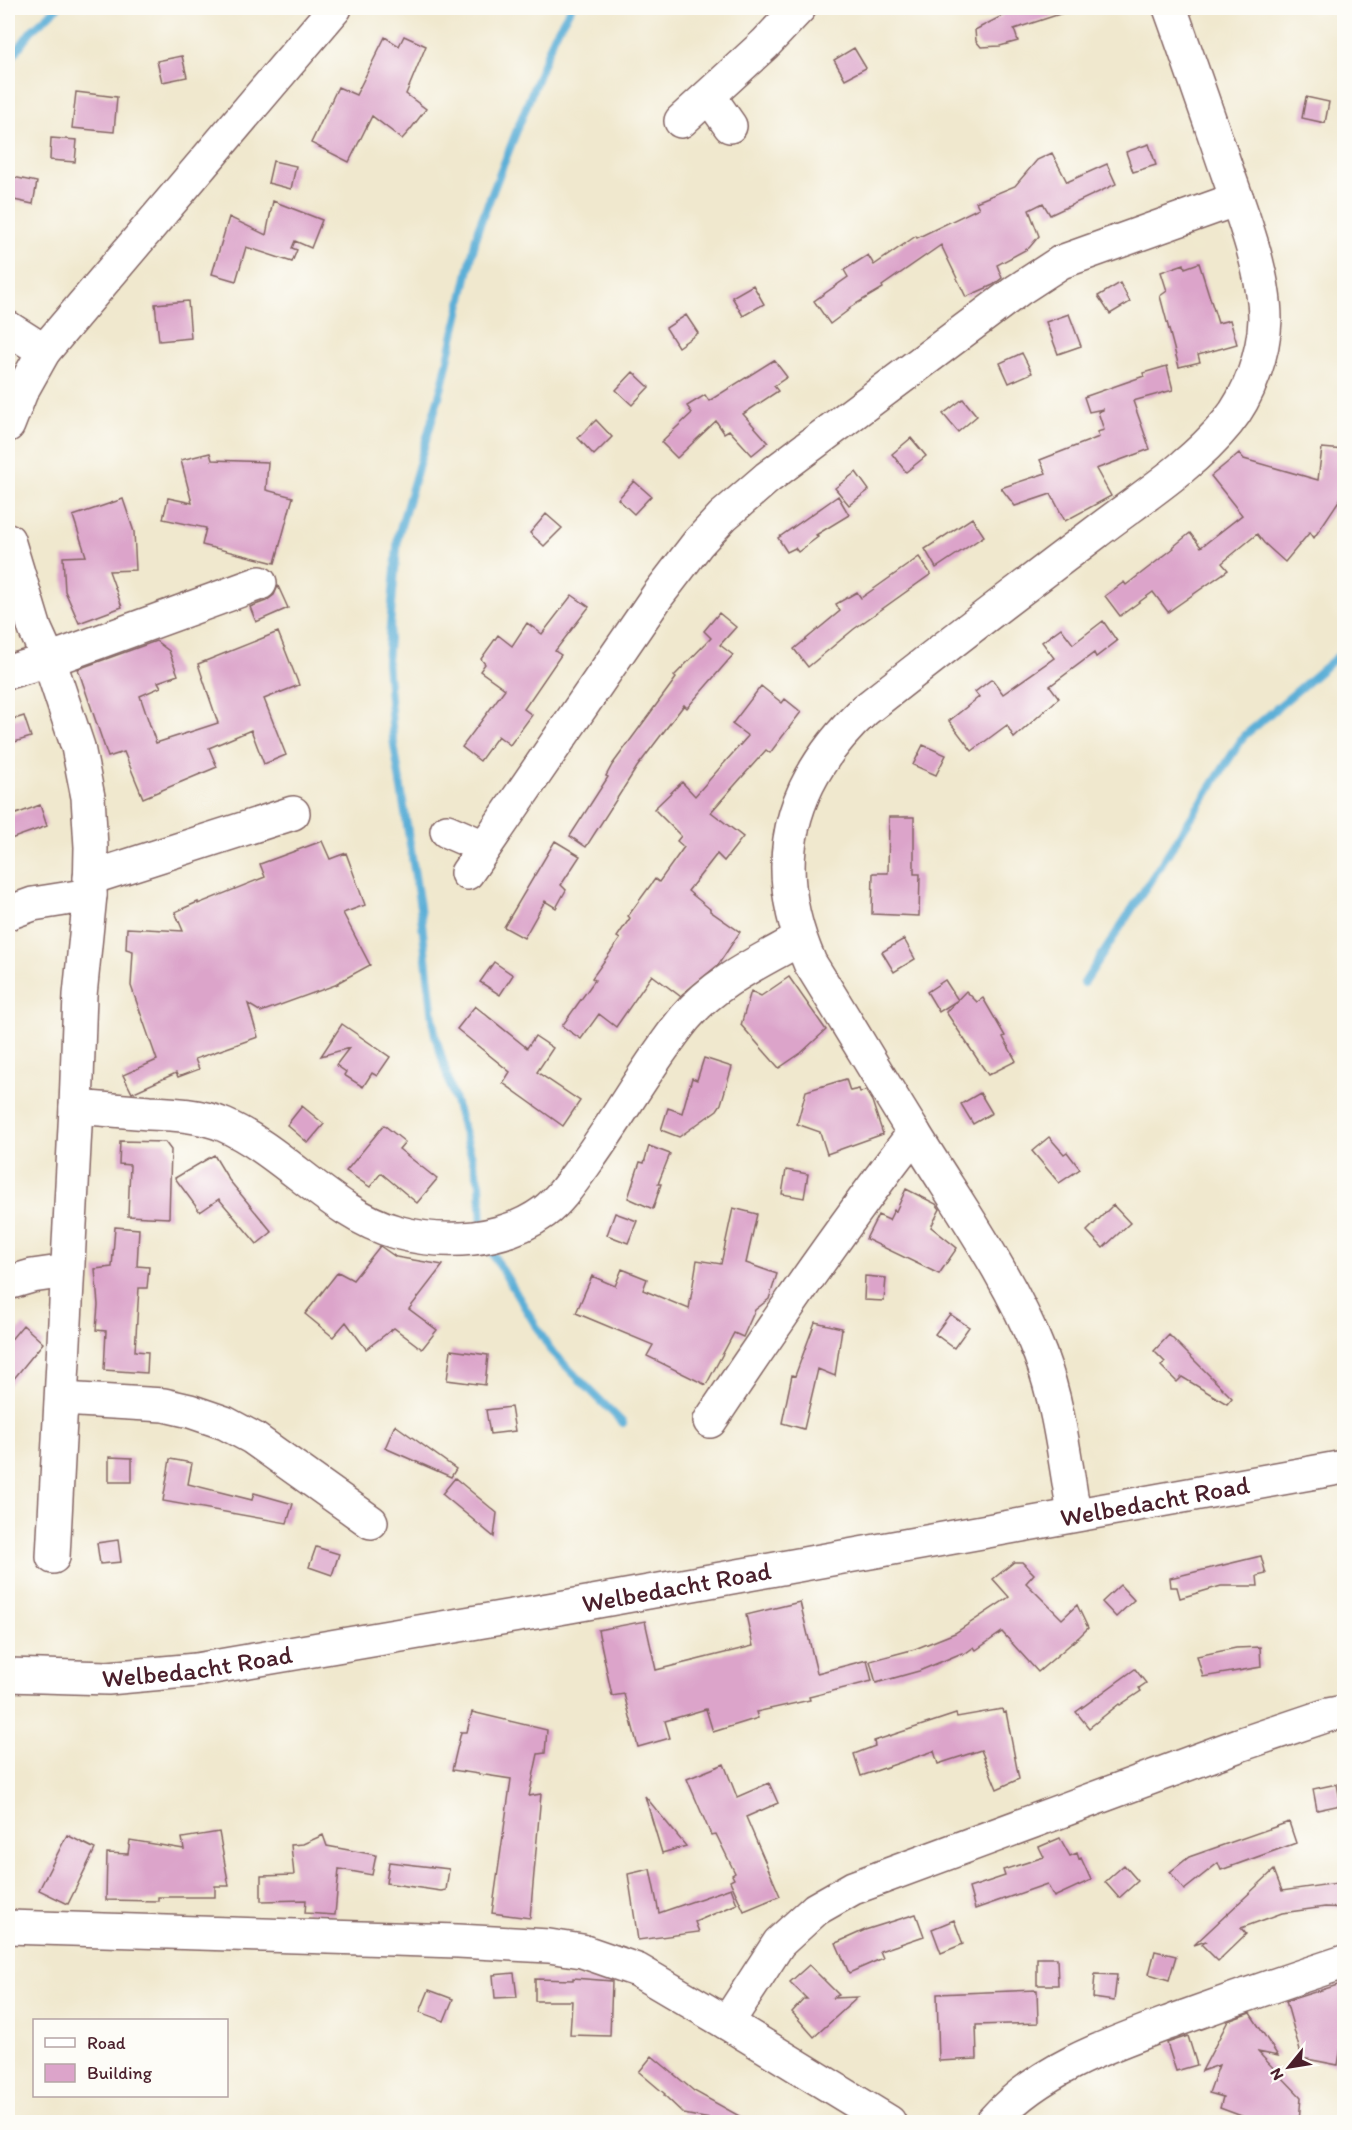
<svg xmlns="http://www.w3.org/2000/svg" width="1352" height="2130" viewBox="0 0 1352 2130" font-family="Itim,sans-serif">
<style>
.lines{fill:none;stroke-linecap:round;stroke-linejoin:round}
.stream{stroke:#5cafd7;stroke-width:8}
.building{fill:#dca4ca}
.minor-casing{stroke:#846564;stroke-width:36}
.minor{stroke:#fff;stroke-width:33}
.labels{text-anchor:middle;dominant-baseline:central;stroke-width:6;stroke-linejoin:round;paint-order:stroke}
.street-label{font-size:26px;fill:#4a1f2b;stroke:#fdfcf7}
</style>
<rect width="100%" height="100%" fill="#fdfcf7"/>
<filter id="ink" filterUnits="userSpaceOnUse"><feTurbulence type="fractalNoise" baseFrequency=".0167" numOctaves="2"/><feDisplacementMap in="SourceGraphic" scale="12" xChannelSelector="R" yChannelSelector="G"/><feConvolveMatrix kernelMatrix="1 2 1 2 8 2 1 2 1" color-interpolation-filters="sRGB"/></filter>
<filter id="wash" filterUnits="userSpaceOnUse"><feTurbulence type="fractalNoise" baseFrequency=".008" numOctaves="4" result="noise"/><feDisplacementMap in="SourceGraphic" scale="24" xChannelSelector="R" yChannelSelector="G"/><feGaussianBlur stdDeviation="1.35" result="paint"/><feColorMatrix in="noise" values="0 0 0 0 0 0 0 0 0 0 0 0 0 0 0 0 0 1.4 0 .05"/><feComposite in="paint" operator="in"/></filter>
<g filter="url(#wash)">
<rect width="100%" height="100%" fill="#f0e8ce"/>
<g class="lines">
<!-- stream -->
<path class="stream" d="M8,63L31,31L57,8
M1084,983L1244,736L1344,651
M482,1229L480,1184L435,1035L420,907L393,738L387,661L398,536L442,386L478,229L554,36L571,8
M486,1243L551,1351L623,1423"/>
</g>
<g id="blocks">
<!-- building -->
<path class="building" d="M999,8H1065L1066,12L1014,29L1018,41L1000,46L981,47L976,41L975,30L1002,16Z
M404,36L426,46L406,94L426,109L410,130L402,139L372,116L349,162L311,143L338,87L356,95L385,37L399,46Z
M854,48L866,68L845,79L834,60Z
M182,56L187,77L162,82L157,61Z
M76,92L117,97L114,132L72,128Z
M1306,97L1329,102L1325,123L1302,118Z
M51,138L77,140L75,162L50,160Z
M1149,144L1156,165L1133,172L1126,152Z
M1052,153L1067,182L1107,164L1116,184L1050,215L1043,203L1029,210L1039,236L1029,248L997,265L1002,278L993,285L966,297L941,245L882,286L883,288L849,308L850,309L830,324L814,301L848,277L844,270L868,255L874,265L916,236L917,238L979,208L976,202L1015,186L1037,160Z
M273,161L296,166L291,189L268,183Z
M13,177L37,182L33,204L9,199Z
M273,201L322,220L311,248L295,241L292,248L297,250L292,262L246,247L236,281L212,274L229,217L266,235Z
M1199,263L1218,323L1230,320L1237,344L1198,355L1200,362L1179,367L1160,296L1167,291L1161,272L1184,264L1185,268Z
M1120,283L1130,302L1110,314L1098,296Z
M753,285L764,304L743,316L732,297Z
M188,301L191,338L159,341L155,304Z
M1069,314L1081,346L1058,354L1046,322Z
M686,315L698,333L678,347L666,328Z
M1022,353L1032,373L1009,383L1000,363Z
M774,360L787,377L774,386L778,391L743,414L768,442L752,455L729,430L724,433L716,421L677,458L661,442L692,413L687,406L705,395L709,401Z
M1167,366L1173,390L1133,401L1150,449L1096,469L1111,496L1065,521L1051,494L1015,506L1001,488L1046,473L1040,460L1099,437L1097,432L1104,430L1098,412L1103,410V409L1089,412L1084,397L1144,376L1143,373Z
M633,372L649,387L632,405L616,390Z
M963,399L977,416L958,432L943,414Z
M596,420L612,437L594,455L578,438Z
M911,438L926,456L906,472L892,454Z
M1322,448L1344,450V493L1314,538L1310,532L1285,562L1264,543L1257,534L1222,563L1228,570L1168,612L1153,592L1120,616L1105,596L1124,582L1126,585L1174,548L1173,547L1190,533L1201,547L1242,515L1211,476L1239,453L1244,459L1318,480Z
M210,453L212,460L268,462L266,490L293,497L275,563L202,545L206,528L163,519L168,498L192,503L181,460Z
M856,472L869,490L849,505L835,488Z
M634,481L651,496L634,514L618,499Z
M838,496L849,515L816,535L818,537L798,552L795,548L787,552L778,538Z
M123,499L134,532L136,570L109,571L122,607L79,623L65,591L63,557L86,556L73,516Z
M546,514L562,528L544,546L530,533Z
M972,518L984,536L936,568L925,549Z
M919,557L931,574L854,629L808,667L794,649L840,611L836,604L857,592L861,598Z
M278,586L288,608L256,622L250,607L266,601L274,595Z
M572,595L589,607L555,651L561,655L524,709L532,715L510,745L498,736L480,761L462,747L505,689L480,671L485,664L481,659L498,635L512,646L527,623L542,634Z
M719,613L736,627L720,645L733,655L687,708L684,705L637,767L586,847L570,836L608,777L606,776L612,765L676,678L674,676L711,638L704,631Z
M1103,621L1117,641L1096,657L1094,653L1050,686L1059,698L1014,738L1007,725L972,751L949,721L979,697L975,692L992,679L1003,694L1054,658L1042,642L1061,628L1073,644Z
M278,632L299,685L264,699L286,755L264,764L251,730L209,748L217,767L143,798L124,752L108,757L78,669L156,641L169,651L178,675L158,682L161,687L140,696L156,743L218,723L198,664Z
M761,686L782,703L785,699L801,712L770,753L766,750L711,812L743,837L724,861L717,854L688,891L710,909V911L740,932L718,965L680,996L652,975L616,1027L599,1014L581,1039L562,1026L595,980L592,978L620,939L617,937L630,918L628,916L655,879L659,882L684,847L677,841L681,836L654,809L682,782L695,796L748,736L732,724Z
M24,716L31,737L8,744V721Z
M923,745L946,755L936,775L913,765Z
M40,805L47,826L8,840V817Z
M889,817H914V874H920L919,916L872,914L873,873H888Z
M322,841L330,859L346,853L365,905L343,913L370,965L337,983L338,984L261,1012L248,1004L258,1037L195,1059L199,1069L178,1077L176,1073L132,1093L123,1075L157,1060L131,986L133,951L126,949L127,928L183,931L175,912L198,902V904L265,877L260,864Z
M555,841L580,856L561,885L566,890L556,908L545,901L524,938L504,927Z
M904,939L915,959L894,972L882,952Z
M494,962L513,975L500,995L480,982Z
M789,977L826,1030L801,1053L779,1068L741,1025L751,991L761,996Z
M945,980L958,1000L939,1012L927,992Z
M966,991L977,1002L983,998L1005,1036L1003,1037L1016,1061L988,1075L946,1012Z
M475,1006L527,1048L535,1036L553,1048L537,1072L580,1101L563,1126L503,1083L510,1072L457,1029Z
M342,1024L390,1057L377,1076L372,1073L363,1087L344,1075L346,1072L336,1065L349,1048L321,1056Z
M704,1058L732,1067L721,1104L717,1110L679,1137L661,1130L668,1108L682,1113L692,1078L697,1080Z
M846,1079L850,1091L859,1089L860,1092L866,1091L872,1101L883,1134L827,1154L820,1132L797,1124L806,1091Z
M980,1093L992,1113L973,1124L961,1104Z
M302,1106L324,1124L308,1143L287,1125Z
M384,1125L405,1142L399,1149L437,1179L417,1203L381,1173L370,1187L346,1171Z
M1049,1137L1064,1154L1067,1152L1080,1169L1059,1183L1032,1151Z
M120,1141L165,1142L171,1150L169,1218L128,1216L130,1165L119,1164Z
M649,1146L670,1154L658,1184H661L653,1209L628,1198L640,1162L644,1163Z
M214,1155L229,1180L272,1232L257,1244L219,1199L200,1212L175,1178Z
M786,1170L808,1174L804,1198L782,1194Z
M906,1189L936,1204L940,1209L931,1227L957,1248L939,1274L866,1239L878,1215L889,1220L894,1210L896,1211Z
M1113,1205L1130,1223L1103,1248L1087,1231Z
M733,1208L757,1214L746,1263L777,1274L769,1299L755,1310L743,1337L734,1333L706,1385L647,1356L653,1345L576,1313L592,1276L615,1286L622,1269L647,1279L643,1290L689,1309L697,1260L721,1264Z
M615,1213L637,1221L628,1243L607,1235Z
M115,1227L139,1229L137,1266L149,1267L147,1288H139L135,1351L148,1352L147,1373L104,1370L106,1331L96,1330L98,1305L95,1269L112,1267Z
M380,1246L396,1257L443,1265L409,1309L437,1330L422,1349L394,1328L366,1349L346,1322L333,1337L305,1314L338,1272L353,1280Z
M865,1276L886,1278L884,1301L864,1300Z
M950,1314L969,1327L954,1348L935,1334Z
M815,1322L842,1328L835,1376L818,1369L804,1429L782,1423L792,1375L795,1376Z
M23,1325L43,1343L8,1386V1343Z
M1169,1335L1232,1398L1227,1404L1182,1377L1177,1382L1161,1366L1165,1362L1154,1351Z
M451,1350L488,1355L485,1385L447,1380Z
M511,1407L515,1431L490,1434L486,1410Z
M395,1425L456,1469L451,1477L385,1448Z
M109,1457L132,1458V1482H109Z
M170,1459L192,1463L188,1484L252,1500L254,1493L293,1504L287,1523L163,1501Z
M455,1478L497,1513L494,1537L442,1494Z
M118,1540L121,1562L100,1564L97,1543Z
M316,1547L339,1554L332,1575L309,1567Z
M1261,1556L1266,1574L1257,1576L1258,1586H1221L1180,1598L1177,1587H1171L1170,1578Z
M1014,1562H1022L1034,1574L1026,1583L1062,1619L1077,1605L1088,1628L1080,1636L1038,1672L1002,1632L976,1650L974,1647L963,1655L962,1653L919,1671L876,1683L870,1661L915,1649L955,1633L1009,1597L993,1579Z
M1120,1585L1134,1600L1116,1617L1102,1602Z
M800,1602L817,1673L867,1660L872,1681L809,1697L810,1700L756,1712L758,1718L713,1732L706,1709L665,1721L670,1738L638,1747L624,1694L612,1696L598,1630L645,1621L656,1670L753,1646L746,1615Z
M1260,1647L1261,1667L1203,1677L1197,1656L1236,1648Z
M1135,1669L1146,1683L1139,1688L1141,1691L1120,1705L1119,1704L1089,1728L1076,1712Z
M1002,1709L1003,1713L1006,1712L1019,1779L997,1789L981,1750L938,1764L934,1751L861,1776L854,1754L875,1746L874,1741L956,1714L957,1717Z
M472,1712L547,1730L545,1753L538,1754L529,1796L541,1794L530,1918L492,1913L511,1779L452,1770L461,1732H467Z
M724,1764L737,1797L769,1783L778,1803L746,1817L780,1896L744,1911L730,1881L734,1879L732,1875L735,1873L716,1834L711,1835L687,1779Z
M1337,1784L1341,1805L1317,1810L1313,1789Z
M645,1796L686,1846L662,1853Z
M1289,1822L1296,1843L1221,1870L1218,1863L1184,1890L1170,1872L1189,1857Z
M219,1832L229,1886H215V1897H158V1901L106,1900L107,1853L128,1854L130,1840L184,1849L182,1838Z
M67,1835L95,1849L68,1904L39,1890Z
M323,1835L327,1846L376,1855L372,1875L339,1869L335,1915L305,1913L306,1900L261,1901V1876L294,1875L291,1845L303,1844Z
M1060,1838L1070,1856L1077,1853L1079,1859L1081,1858L1091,1880L1054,1897L1047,1884L975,1909L969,1888L1005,1876L1003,1870L1044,1857L1039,1847Z
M389,1862L449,1869L446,1890L441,1891L386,1883Z
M1124,1865L1138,1881L1119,1898L1105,1882Z
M650,1869L659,1913L731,1888L737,1904L695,1922L699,1932L638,1940L628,1874Z
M1274,1870L1282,1891L1344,1882V1908L1325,1907L1282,1913L1241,1928L1246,1934L1218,1961L1202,1945L1206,1941L1194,1945Z
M916,1914L924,1936L880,1951L883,1958L849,1973L836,1943L865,1930Z
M954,1920L963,1944L941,1953L932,1929Z
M1155,1951L1176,1956L1169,1980L1149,1974Z
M1037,1958H1057L1058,1985H1037Z
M809,1965L839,1995L832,1998L858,1997L814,2037L792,2012L804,1999H807L790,1982Z
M514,1973L517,1997L495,1998L493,1975Z
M1095,1974L1117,1975L1114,2001L1093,1998Z
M573,1978L612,1981L610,2036L570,2035L572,2001H535V1979L573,1980Z
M1344,1983V2030L1338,2065L1302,2058L1286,2001Z
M429,1990L453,1999L444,2021L420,2012Z
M1037,1990L1038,2023L976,2025L977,2059L939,2061L937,1994Z
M1250,2013L1278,2056L1258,2052L1301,2097L1299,2121L1246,2122L1247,2118L1220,2108L1223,2097L1209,2093L1219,2065L1202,2071L1228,2021Z
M1188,2036L1197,2065L1176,2071L1167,2043Z
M652,2056L694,2091L750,2122H725L684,2114L664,2095L665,2094L639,2072Z"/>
</g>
</g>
<g filter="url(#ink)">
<use href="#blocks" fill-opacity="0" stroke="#846564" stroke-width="1.5"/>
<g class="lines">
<!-- minor casing -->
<g class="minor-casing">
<g id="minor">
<path d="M709,96L730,126"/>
<path d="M681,121L765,44L799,8"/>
<path d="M8,328L44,351"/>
<path d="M8,425L21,392L44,351L335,8"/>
<path d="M8,540L35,629L49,660L78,747L88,797L91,847L90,895L80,995L76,1107L53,1557"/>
<path d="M8,672L49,660L260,583"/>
<path d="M447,831L484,847"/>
<path d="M467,873L658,595L698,543L723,516L767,478L1018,290L1061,262L1237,199"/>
<path d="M90,878L293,813"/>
<path d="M8,913L33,904L90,895"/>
<path d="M76,1107C100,1109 124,1111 149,1113C174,1114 200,1115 224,1125C285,1152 332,1214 396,1232C444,1245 503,1242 544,1212C561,1199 573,1180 585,1164C620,1116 648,1064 685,1018C715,982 759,962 800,939"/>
<path d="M8,1283L32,1276L67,1271"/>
<path d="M62,1399L164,1405L190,1411L225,1423L253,1438L371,1522"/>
<path d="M710,1421C776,1322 842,1227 914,1133"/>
<path d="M1074,1514C1065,1461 1059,1404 1040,1354C1009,1275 958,1205 914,1133C879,1077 845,1019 810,963C767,865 788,782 865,710C941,650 1018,591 1095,533C1139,499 1191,467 1227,423C1249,397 1264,353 1265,319C1265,275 1243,216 1228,174C1209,119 1190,63 1170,8"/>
<path id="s1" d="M8,1675L108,1678L196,1670L548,1610L1344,1467"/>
<path d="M8,1927L458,1941L549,1946L582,1951L637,1970L727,2023L889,2122"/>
<path d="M727,2023L779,1943L816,1909L853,1888L1239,1745L1328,1715L1344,1712"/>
<path d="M992,2122C1039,2068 1114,2043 1179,2019C1234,1999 1289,1980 1344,1962"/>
</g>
</g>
<!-- minor -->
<use href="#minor" class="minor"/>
</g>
</g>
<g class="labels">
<!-- street labels -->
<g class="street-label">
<text stroke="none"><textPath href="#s1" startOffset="1162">Welbedacht Road</textPath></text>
<text stroke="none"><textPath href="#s1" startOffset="676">Welbedacht Road</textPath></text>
<text stroke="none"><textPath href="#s1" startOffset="190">Welbedacht Road</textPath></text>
</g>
</g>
<!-- margin -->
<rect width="1352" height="2130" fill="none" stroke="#fdfcf7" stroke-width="30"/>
<!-- legend -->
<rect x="33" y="2019" width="195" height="78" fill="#fdfcf7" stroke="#b5a4a5" stroke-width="1.5"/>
<rect x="45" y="2038" width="30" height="9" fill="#ffffff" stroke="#b5a4a5" stroke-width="1.5"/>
<text x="87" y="2049" font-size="18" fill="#4a1f2b">Road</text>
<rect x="45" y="2064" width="30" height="18" fill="#dca4ca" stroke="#b5a4a5" stroke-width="1.5"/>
<text x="87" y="2079" font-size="18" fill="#4a1f2b">Building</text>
<!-- north arrow -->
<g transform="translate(1289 2067) rotate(240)" stroke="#fdfcf7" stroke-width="4.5" paint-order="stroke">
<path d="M0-4.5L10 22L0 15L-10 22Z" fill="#4a1f2b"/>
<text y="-9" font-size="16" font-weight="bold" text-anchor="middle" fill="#4a1f2b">N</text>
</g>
</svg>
